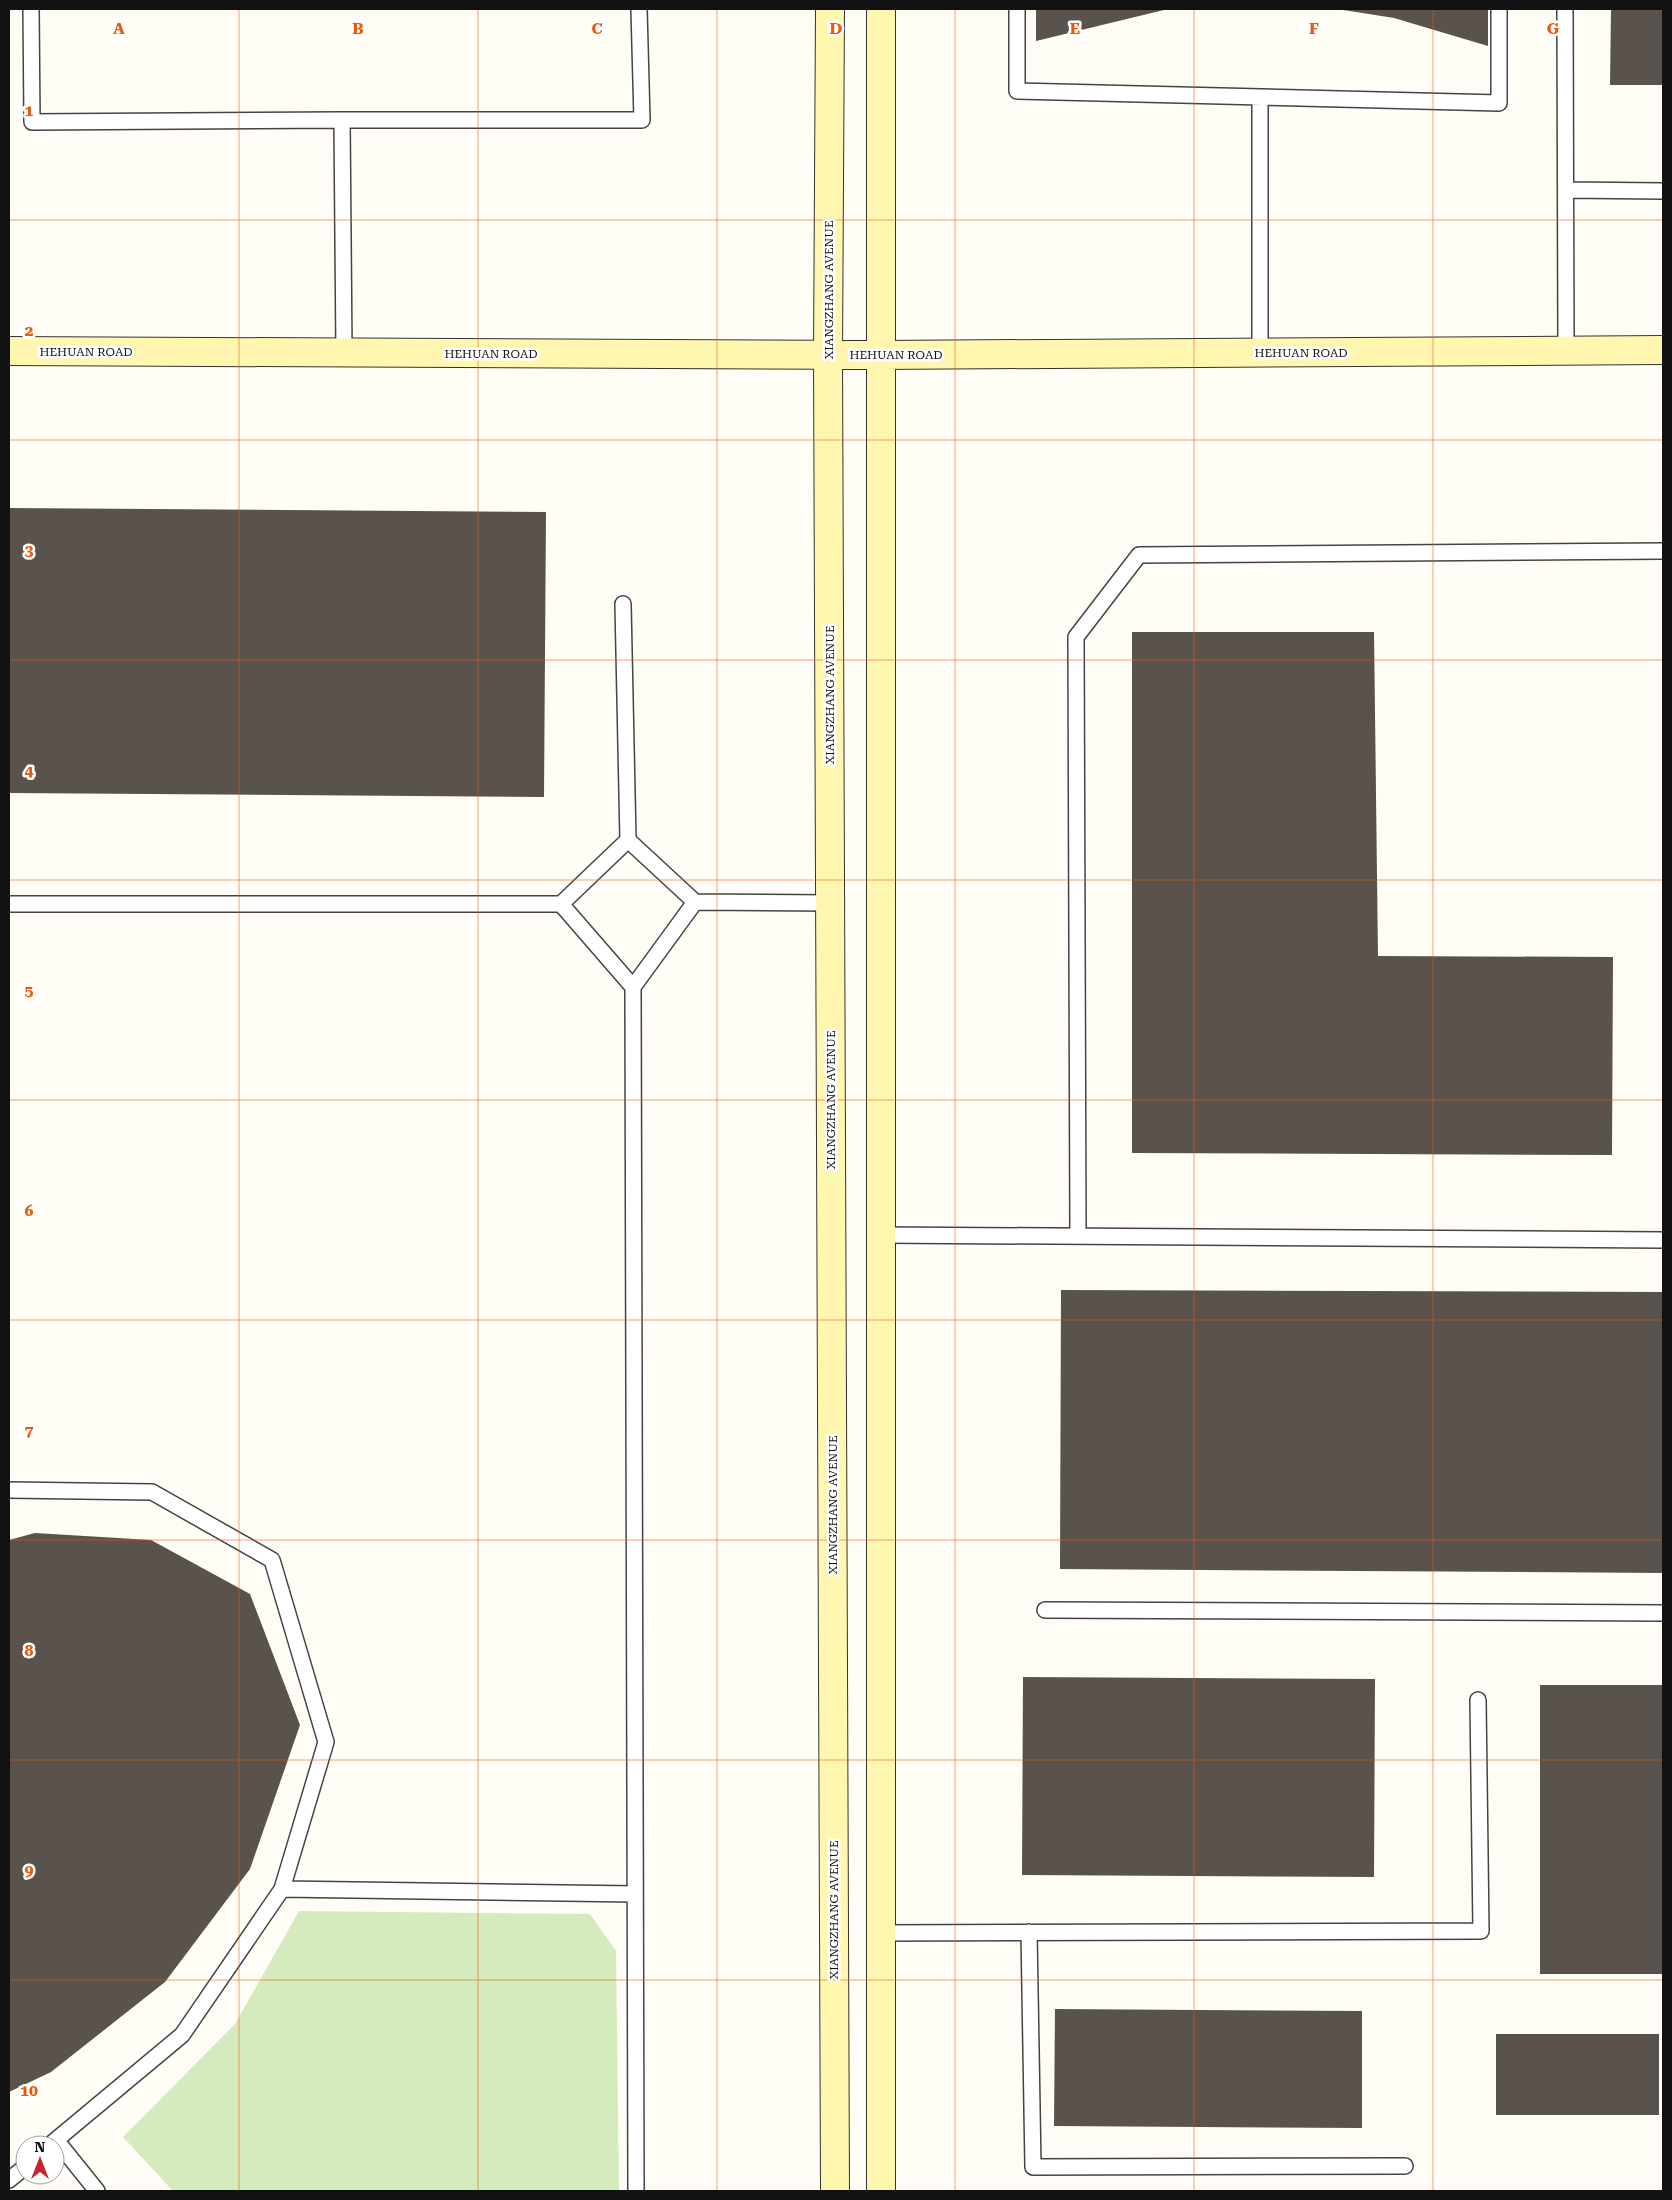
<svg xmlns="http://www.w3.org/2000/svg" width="1672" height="2200" viewBox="0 0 1672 2200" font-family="'Roboto Serif',serif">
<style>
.green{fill:#d5ebbd}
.building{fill:#5a524d}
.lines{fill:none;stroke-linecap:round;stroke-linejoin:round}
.lane-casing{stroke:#444;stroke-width:18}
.secondary-casing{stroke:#333;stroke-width:30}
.lane{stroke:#fff;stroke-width:15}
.secondary{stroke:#fff6b0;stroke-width:28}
.grid{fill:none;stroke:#e8590c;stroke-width:1;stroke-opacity:0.55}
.labels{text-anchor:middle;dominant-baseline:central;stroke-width:5;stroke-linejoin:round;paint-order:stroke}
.street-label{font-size:12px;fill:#111;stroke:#fff}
.grid-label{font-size:16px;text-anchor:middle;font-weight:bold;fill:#e8590c;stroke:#fff;stroke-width:5;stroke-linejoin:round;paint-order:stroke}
</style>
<rect width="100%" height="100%" fill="#fffdf5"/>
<!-- green -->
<path class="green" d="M299,1911L590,1914L616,1951L619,2191H173L123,2137L235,2024Z"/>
<!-- building -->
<path class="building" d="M1036,9H1168L1036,41Z
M1337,9H1488V46L1394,18Z
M1611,9H1663V85H1610Z
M9,508L546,512L544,797L9,793Z
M1132,632H1374L1378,956L1613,957L1612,1155L1132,1153Z
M1061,1290L1663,1292V1573L1060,1569Z
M35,1533L151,1540L250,1594L300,1725L250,1869L165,1982L51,2072L9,2092V1540Z
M1023,1677L1375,1679L1374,1877L1022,1875Z
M1540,1685H1663V1974H1540Z
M1055,2009L1362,2011V2128L1054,2126Z
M1496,2034H1659V2115H1496Z"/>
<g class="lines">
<!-- lane casing -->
<g class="lane-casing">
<path id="lane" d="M31,9L32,122L342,120L344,353
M1017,9V91L1499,103V9
M1565,9L1566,350
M1260,97V353
M342,120H642L639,9
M1566,190L1663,191
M623,604L628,840
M9,904H561L633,987L636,2191
M561,904L628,840L695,902
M633,987L695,902L831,903
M881,1235L1663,1240
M1078,1236L1076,637L1139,555L1663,551
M9,1490L152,1492L272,1560L326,1742L282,1889L182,2035L50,2145
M1045,1610L1663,1613
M282,1889L635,1894
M1029,1932L1033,2167L1405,2166
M881,1933L1481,1931L1478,1700
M56,2140L97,2191
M9,2180L25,2167"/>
</g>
<!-- secondary casing -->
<g class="secondary-casing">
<path id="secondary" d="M830,9L828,355L835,2191
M881,9V2191
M9,351L881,355L1663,350"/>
</g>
<!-- lane -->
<use href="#lane" class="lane"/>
<!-- secondary -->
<use href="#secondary" class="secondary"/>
</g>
<!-- grid -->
<path class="grid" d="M239,9V2191M478,9V2191M717,9V2191M955,9V2191M1194,9V2191M1433,9V2191M9,220H1663M9,440H1663M9,660H1663M9,880H1663M9,1100H1663M9,1320H1663M9,1540H1663M9,1760H1663M9,1980H1663"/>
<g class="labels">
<!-- street labels -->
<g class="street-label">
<text transform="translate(829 290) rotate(-90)">XIANGZHANG AVENUE</text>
<text x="86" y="352">HEHUAN ROAD</text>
<text x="1301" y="353">HEHUAN ROAD</text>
<text x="491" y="354">HEHUAN ROAD</text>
<text x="896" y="355">HEHUAN ROAD</text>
<text transform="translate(830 695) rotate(-90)">XIANGZHANG AVENUE</text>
<text transform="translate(831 1100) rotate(-90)">XIANGZHANG AVENUE</text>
<text transform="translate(833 1505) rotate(-90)">XIANGZHANG AVENUE</text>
<text transform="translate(834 1910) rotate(-90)">XIANGZHANG AVENUE</text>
</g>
</g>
<g class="grid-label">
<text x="119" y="34">A</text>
<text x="358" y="34">B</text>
<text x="597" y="34">C</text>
<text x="836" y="34">D</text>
<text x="1075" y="34">E</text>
<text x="1314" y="34">F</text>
<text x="1553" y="34">G</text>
<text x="29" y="116">1</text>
<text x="29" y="336">2</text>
<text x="29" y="556">3</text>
<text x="29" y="776">4</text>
<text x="29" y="996">5</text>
<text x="29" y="1216">6</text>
<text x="29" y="1436">7</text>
<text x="29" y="1656">8</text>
<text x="29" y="1876">9</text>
<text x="29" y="2096">10</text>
</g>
<!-- border -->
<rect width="1672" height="2200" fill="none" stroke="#111111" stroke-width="20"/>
<!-- north arrow -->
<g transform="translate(40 2160)"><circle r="24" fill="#ffffff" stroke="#a0a0a0"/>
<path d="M0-4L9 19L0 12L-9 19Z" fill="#c4262e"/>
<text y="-8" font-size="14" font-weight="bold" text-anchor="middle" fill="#111111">N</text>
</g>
</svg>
